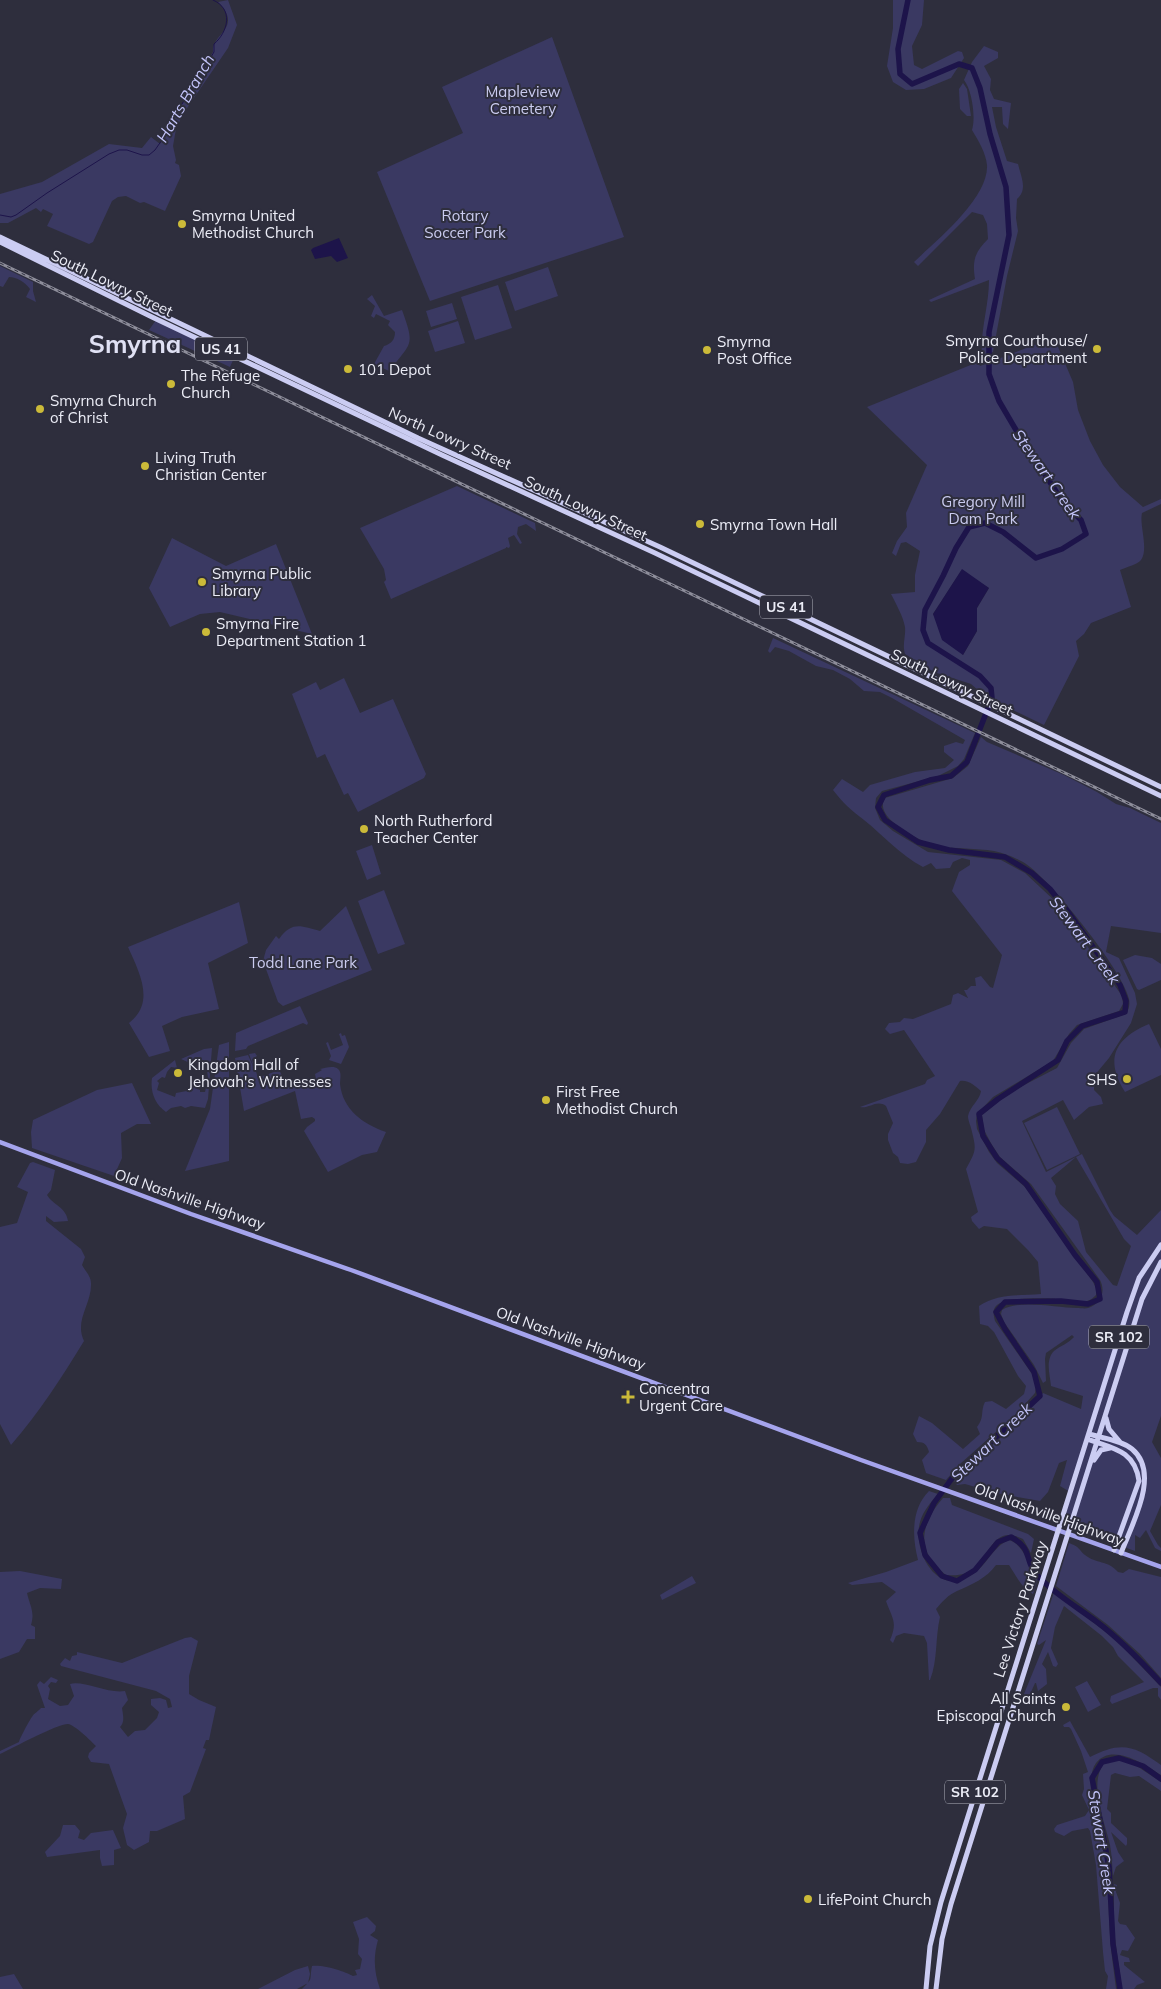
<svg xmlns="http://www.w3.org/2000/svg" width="1161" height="1989" viewBox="0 0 1161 1989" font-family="Mulish,sans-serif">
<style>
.green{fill:#3a3962;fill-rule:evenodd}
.water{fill:#1d144a}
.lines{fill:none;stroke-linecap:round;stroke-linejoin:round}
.stream{stroke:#1d144a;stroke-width:1}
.river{stroke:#1d144a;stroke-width:5.5}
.secondary{stroke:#a5a4ed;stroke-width:4.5}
.primary{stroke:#cbccf2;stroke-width:5}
.rail-casing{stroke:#8d8d9a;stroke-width:3}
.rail{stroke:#2e2e3d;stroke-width:1;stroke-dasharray:4;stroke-linecap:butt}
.poi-dot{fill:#cbba39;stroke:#2e2e3d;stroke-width:2}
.labels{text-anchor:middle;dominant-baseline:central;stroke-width:4;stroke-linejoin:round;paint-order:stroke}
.shield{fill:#2e2e3d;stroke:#b2b3be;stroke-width:1}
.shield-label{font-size:14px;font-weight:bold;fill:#ebecf6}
.park-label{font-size:15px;fill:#cacbef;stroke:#2e2e3d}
.poi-label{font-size:15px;fill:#ebecf6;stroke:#2e2e3d;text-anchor:start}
.street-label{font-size:15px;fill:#ebecf6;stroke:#2e2e3d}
.water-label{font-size:16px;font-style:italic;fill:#c3c4fa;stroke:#2e2e3d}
.town-label{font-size:25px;font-weight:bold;fill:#e0e1f4;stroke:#2e2e3d}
</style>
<rect width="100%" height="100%" fill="#2e2e3d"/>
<!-- green -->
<path class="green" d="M228,0L237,25L228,48L183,114L176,129L173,146L176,160L175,163L179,165L181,176L165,211L144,202L140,203L126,196L118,197L112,201L93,242L89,244L47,226L53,214L43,209L41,212L36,208L8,223H0V194L42,182L109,144L142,148L151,137L160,144L164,137L168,122L182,104L213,52C211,34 244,28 218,2Z
M893,0H924L922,25L912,46L914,65L922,69L958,51L962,52L964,58L951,78L924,89L906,90L893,82L887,66L893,28Z
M552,37L624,237L430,301L377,172L463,133L442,87Z
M984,46L998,52V58L984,66L991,79L990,90L994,99L1011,103L1008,129L1003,124L1002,107H992L996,127L1007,161L1018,164C1021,177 1028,189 1017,199L1016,218L1018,231L1007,276L993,352L982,356C980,330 989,306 989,280L931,302L929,300L975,279C972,260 975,252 988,239L987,224L983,215L972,212L918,266L914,262C936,241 989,198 987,165C986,153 978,140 972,130C976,118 972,90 964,80L972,62Z
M963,83L967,89L971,116H967L960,109L959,89Z
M0,266L33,282V291L36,302L26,297L30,289C25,282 17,277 9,277L3,287L0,286Z
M548,267L558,296L515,311L505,282Z
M498,285L512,328L475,340L461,297Z
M372,295L384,316L402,310C415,346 412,342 389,371L374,364L384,346C391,344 395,340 395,332L388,325L390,321L376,314L374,318L371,316L375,306L367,299Z
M452,303L457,319L431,327L426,311Z
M156,320L234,358L230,367L149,330Z
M458,321L465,343L435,352L428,331Z
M1055,340L1073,382L1078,410L1090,441L1103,465L1120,487L1143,507L1161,499V504L1142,513C1139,525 1149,549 1141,560C1137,565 1126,567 1120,570L1131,607L1091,623L1084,634L1076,641L1079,656L1044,725L996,702L997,699L987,698L971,684L934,672L905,654C902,644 906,637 905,627C903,616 896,604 891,594L915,592V575L920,551L906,542L901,543L896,556L892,553L897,541L907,527L906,513L927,465L867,407L978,362L980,366L1034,345ZM961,571L989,588L977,608V631L963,655L933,614Z
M457,486L535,523L536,531L526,524L518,527L517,534L522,543L520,544L514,535L508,538L510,546L509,548L506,547V548L391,599L384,582L386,580L384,569L360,528Z
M172,538L226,566L276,544L312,634L220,612L200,614L170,627L149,588Z
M773,638L975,733L964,759L958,766L938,776L882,791L876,798L875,808L880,820L893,831L928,852L1001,860L1025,873L1057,903L1122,996L1123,1004L1119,1011L1077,1025L1069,1034L1053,1061L993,1097L977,1114L976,1121L977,1129L989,1152L997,1163L1025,1187L1093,1282L1096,1288V1295C1093,1298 1091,1300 1087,1301C1077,1303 1066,1300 1056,1299C1044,1298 1003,1297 996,1306C992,1310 994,1316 995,1321L1032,1374L1036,1386L1035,1393L1017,1413L960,1464L946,1480L926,1473L922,1460L929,1452C927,1445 925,1442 917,1442L913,1434L919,1416L932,1423L963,1449L980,1434L977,1427C985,1417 980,1412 985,1402L992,1401L1006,1409L1024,1394L1026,1386L1018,1376L994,1332L988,1326L980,1324L979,1306C998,1293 1020,1296 1041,1294L1038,1262L1028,1250L1007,1229L984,1226L979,1229L972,1221L971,1217L978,1212L966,1169C975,1152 977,1151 972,1132C971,1126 968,1121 968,1116C970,1106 980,1100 981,1091C976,1086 967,1079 960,1081L940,1114L926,1130V1142L916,1162L908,1164L900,1163L898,1157L893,1153L888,1140V1134L893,1123L886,1106C877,1099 869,1109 860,1107L925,1084L927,1080L935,1076L904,1030L890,1034L885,1029L889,1023L900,1022L904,1018L913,1019L951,1004L953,995L958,993L968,998L964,990H967L971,986H976L975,978L981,976L990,987L993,988L1002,955L952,891L959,872L970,865V860L962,858L953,862L950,868L936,869L931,863L923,867C900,855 884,836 864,820C852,811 842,802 833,790L842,779L863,792L870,785L915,772L945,768L954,760L944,752V746L956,742L963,744L965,740L892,698L880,692L864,691L850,679L833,670L816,666L789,651L775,647L770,653L768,651Z
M344,678L360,713L393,699L426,774L424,778L358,812L348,793L344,795L325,754L317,758L292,694L316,682L320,690Z
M981,737L987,742L1064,775L1097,792L1116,804L1130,808L1161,823V933L1111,926L1106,952L1119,958L1135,993L1137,1004L1131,1023L1109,1058L1094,1076V1090L1101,1097L1103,1104L1089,1107L1074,1120L1063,1100L1022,1121L1046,1172L1082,1154L1110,1210L1114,1216L1137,1235L1161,1210V1416L1152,1442L1161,1458V1505L1150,1531L1158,1545L1161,1548V1551L1155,1548L1146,1530L1140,1538L1135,1535V1551L1082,1532L1071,1523L1061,1519L1070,1492L1060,1486L1067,1460L1059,1463L1048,1492L1040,1501L996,1493L965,1484L957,1485L954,1481C982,1450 1019,1428 1043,1393L1081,1409L1083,1396L1051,1386C1050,1375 1045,1360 1054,1351C1060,1346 1069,1343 1074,1337L1072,1335L1046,1353L1045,1359L1046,1381L1043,1383L1034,1365L1004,1322L1001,1314L1002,1310C1020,1299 1056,1308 1077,1308C1080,1308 1085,1309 1088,1308C1101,1304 1106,1292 1100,1280L1031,1184L1000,1157L992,1145L984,1130L982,1115L1009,1093L1057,1068L1071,1043L1084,1029L1126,1014C1129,1009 1130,1005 1129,999C1125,973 1047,875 1023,862C1014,857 1004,853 994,851C976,848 956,849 937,846C921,842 872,818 885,798L953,778L968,766ZM1076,1157L1124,1239L1131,1246L1117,1286L1113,1285L1086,1252L1078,1221L1060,1204L1055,1194L1056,1186L1051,1178Z
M372,845L381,874L367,880L356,851Z
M384,890L405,944L378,954L358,901Z
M239,902L248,943L208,963L219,1009L182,1017L162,1026L170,1051L149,1057L129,1023C156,1002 139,972 128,947Z
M346,906L372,970L283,1006L278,1002L263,961L266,950L276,936L279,939C293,920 302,927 320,931Z
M1135,955L1152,958L1161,964V980L1139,990L1137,989L1123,960Z
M300,1006L308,1023L307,1025L303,1023L248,1046L246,1049L235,1051L236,1033Z
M1149,1024L1161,1049V1075L1125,1092C1104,1059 1115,1038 1149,1024Z
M341,1033L342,1036L345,1035L349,1047L341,1064L329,1060L331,1056L326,1043L328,1042L331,1050L343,1045L339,1034Z
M229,1042V1161L185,1171L210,1109L219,1045Z
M212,1048L208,1099L205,1108L191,1106L185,1108L181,1106L171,1108L166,1112C155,1104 150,1092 152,1078L175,1060L177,1068L171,1067L167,1072L165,1078L162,1077L157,1081L159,1083L157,1090L175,1097L176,1093L192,1090L195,1081L198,1080L197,1089L200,1090V1092H205L208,1078L207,1070L201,1068L202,1065L195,1062L192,1064L181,1059L204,1049Z
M255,1053L257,1056L252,1059L258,1078L279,1070L284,1079L279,1082L280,1084L288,1082L291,1085L301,1080L303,1084L306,1083L308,1078L311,1081L316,1079L315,1074L322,1070L320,1069C325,1068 334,1065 338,1069C342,1072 340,1079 340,1084C343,1110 363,1124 386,1132L377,1152L362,1155L328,1172L304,1131L307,1127L315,1121V1119L312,1117L301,1119L295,1091L244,1111L235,1058L248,1055L254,1068L249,1054Z
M132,1083L151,1124H137L121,1133L122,1158L114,1176L32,1148L31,1132L33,1120L97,1090Z
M1057,1107L1080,1154L1047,1170L1024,1123Z
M33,1162L55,1170L51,1190L47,1195C53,1205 66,1207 68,1221L54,1222L46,1216V1221L81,1249L85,1257L82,1265C85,1271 91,1276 91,1283C92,1304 74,1320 84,1341C62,1377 39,1413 11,1445L0,1424V1227L17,1223L28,1192L17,1187L30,1163Z
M929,1491L938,1494C931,1502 923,1511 920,1522C913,1546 931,1588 960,1580C986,1573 989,1548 1009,1540C1025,1545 1028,1567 1038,1578L1033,1594C1020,1586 1017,1577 1009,1565H996C987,1578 971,1585 957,1591C948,1595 942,1602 936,1609L940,1617C935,1638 938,1660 930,1680H929L927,1643L924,1636L904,1633L896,1636L893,1643L890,1640C898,1622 892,1618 886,1601L896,1592L882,1582L852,1585L848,1583L886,1572L918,1560C912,1537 911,1509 929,1491Z
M943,1498H950L952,1505L1028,1534L1034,1539L1031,1553L1023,1539C993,1524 991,1555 973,1569C965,1575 956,1576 946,1575C915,1551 920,1525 943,1498Z
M1069,1543C1080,1547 1078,1549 1085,1555C1096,1564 1108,1560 1118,1572L1123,1573L1129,1569L1161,1577V1678L1140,1654L1108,1625L1056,1586Z
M20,1571L62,1579L61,1589L40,1588L27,1593C30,1606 35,1612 31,1625L35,1627V1639H27L19,1652L0,1659V1572Z
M692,1576L696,1583L662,1600L660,1595Z
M1054,1592L1116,1640L1161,1687V1700L1158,1696V1688H1153L1112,1704L1110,1701L1111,1696L1144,1682L1118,1656L1113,1647L1102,1636L1064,1606L1055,1627L1051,1648L1058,1664L1056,1667L1053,1666L1048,1652L1042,1664L1046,1669L1047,1684L1038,1691L1036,1683H1035L1028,1699L1024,1694L1046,1640L1039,1645L1037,1644Z
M191,1637L198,1641L189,1676V1694L199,1700L216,1707L209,1740H206L203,1748L206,1749L190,1792L183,1796L185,1819L157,1831H150L149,1842L134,1850L127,1845L123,1828L127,1814L109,1764L91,1762L88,1757L89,1753L96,1746C91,1741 75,1725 68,1724C57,1724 13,1748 0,1754V1751L19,1742C19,1740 30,1719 32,1717C34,1713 39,1711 41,1708H45L37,1685L40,1681L44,1684L51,1677L58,1680L56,1683L51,1682L48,1686L50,1689L48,1699L60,1706L68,1705L74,1696L70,1684C83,1680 108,1694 125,1691L128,1700L122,1708C123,1715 125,1722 120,1727L128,1737L135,1731L145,1730L157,1718L159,1712L151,1705V1699L160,1698L166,1700L168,1708L172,1707L170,1699L156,1691L61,1666L60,1664L65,1658L70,1661L72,1656L77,1655V1652L122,1663L185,1638Z
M1087,1681L1101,1705L1088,1712L1075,1687Z
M1070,1721L1090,1757C1121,1741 1134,1745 1161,1765V1775C1146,1765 1112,1742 1096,1763C1082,1783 1100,1830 1104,1852C1109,1880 1108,1908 1110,1936C1111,1954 1114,1971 1116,1989H1106L1108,1976L1105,1971L1103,1952L1096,1865L1090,1831L1088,1828L1072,1831L1064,1836L1055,1832L1054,1829L1057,1825L1085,1816L1089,1810L1082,1795L1084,1789L1083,1774L1088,1772L1081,1751L1071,1729L1069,1727H1064L1063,1725Z
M1107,1760L1129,1761L1161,1782V1791L1139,1776L1130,1777L1115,1773L1111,1775L1107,1809L1111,1813V1823L1127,1838V1844L1126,1846L1111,1832L1118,1852L1124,1861L1116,1867L1113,1876C1112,1866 1112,1855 1110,1845C1105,1821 1086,1780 1107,1760Z
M63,1825H75L80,1831L78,1838L84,1840L91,1833L113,1830L121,1848L114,1850V1865L102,1866L100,1858V1850L47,1857L45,1852L60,1836Z
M1114,1884L1117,1885L1116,1892L1120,1903L1118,1921L1120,1924L1126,1925L1135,1938L1128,1951L1122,1950L1120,1955L1129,1958L1130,1962H1124V1965L1145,1982L1137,1985L1134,1989H1122L1114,1931Z
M367,1917L376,1926L375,1931L370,1935L378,1940C373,1957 374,1972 380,1989H302C314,1977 309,1981 312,1966C321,1964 345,1971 353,1976L357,1975L355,1970L360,1969L362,1959L358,1954L359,1939L353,1922Z
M308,1966L310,1974L308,1983L297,1989H258L295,1970Z
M14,1974L23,1989H0V1977Z"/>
<!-- water -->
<path class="water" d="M339,238L348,258L337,262L331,256L315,259L311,250L313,248Z
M962,569L989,588L977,608V631L963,655L942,640L933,614Z"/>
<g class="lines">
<!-- stream -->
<path class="stream" d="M0,215L11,217L16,215L47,193L109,154L119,150H127L142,155H149L155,150L164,137L168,122L182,104L214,52V44C228,32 234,9 213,0"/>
<!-- river -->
<path class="river" d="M908,0L898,49L900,74L912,84L959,64L972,68L980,88L990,134L1006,187L1009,235L989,332V374L999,401L1019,435L1063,502L1081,520L1086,534L1062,549L1036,558L1003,532L985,523L969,527L956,548L943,576L925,610L923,630L928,643L980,676L991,688L992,698L967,762L951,776L930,780L884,795L878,807L885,820L918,842L949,850L1005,857L1032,873L1050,889L1069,913L1120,985L1126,1001L1125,1012L1082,1026L1067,1041L1058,1060L998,1099L979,1114L983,1136L997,1158L1026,1184L1075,1255L1097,1282L1100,1299L1088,1304L1061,1301L1005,1302L996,1312L1005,1329L1034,1372L1040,1396L953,1477L934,1503L920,1533L925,1555L942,1576L957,1581L975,1570L998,1542L1011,1537C1033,1549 1024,1559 1036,1574C1053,1593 1077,1607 1097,1622C1121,1640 1141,1661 1161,1683
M1120,1989L1113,1944L1109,1867L1092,1778L1102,1762L1119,1758L1143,1766L1161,1779"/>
<!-- secondary -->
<path class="secondary" d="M0,1142L191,1214L351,1270L861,1460L1161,1567"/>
<!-- primary -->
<path class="primary" d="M0,237L418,438L660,547L1161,787
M0,242L152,317L442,455L655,553L1161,796
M1106,1418L1109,1429L1120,1442
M1089,1434C1102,1438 1121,1440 1132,1449C1161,1473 1132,1524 1121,1553
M1087,1439C1112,1448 1135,1450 1139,1481L1114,1550
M1094,1460L1101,1450L1110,1448
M926,1989L930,1946L941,1902L1127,1312L1139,1278L1161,1245
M936,1989L942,1939L951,1904L1142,1299L1161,1262"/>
<!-- rail casing -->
<g class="rail-casing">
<path id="rail" d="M0,263L1161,819"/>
</g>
<!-- rail -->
<use href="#rail" class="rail"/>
</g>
<!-- markers -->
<g class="poi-dot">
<circle cx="182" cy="224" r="5"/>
<circle cx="1097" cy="349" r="5"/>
<circle cx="707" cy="350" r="5"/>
<circle cx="348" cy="369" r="5"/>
<circle cx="171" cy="384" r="5"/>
<circle cx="40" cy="409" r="5"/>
<circle cx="145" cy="466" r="5"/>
<circle cx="700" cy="524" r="5"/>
<circle cx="202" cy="582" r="5"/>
<circle cx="206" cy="632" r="5"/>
<circle cx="364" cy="829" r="5"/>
<circle cx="178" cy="1073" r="5"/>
<circle cx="1127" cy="1079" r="5"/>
<circle cx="546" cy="1100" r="5"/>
<path d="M625.5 1389.5h5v5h5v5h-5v5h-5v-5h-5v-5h5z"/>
<circle cx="1066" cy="1707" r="5"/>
<circle cx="808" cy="1899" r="5"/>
</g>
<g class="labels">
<!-- shield labels -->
<g class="shield">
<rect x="195" y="337.5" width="52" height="23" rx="4"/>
<rect x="760" y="595.5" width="52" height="23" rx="4"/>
<rect x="1089" y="1325.5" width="60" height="23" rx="4"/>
<rect x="945" y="1780.5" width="60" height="23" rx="4"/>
</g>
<g class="shield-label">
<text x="221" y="349">US 41</text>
<text x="786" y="607">US 41</text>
<text x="1119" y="1337">SR 102</text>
<text x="975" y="1792">SR 102</text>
</g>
<!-- park labels -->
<g class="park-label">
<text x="523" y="91">Mapleview<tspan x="523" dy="17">Cemetery</tspan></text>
<text x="465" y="215">Rotary<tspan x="465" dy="17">Soccer Park</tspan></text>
<text x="983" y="501">Gregory Mill<tspan x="983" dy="17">Dam Park</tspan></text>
<text x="303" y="962">Todd Lane Park</text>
</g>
<!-- poi labels -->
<g class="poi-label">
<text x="192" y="215">Smyrna United<tspan x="192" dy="17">Methodist Church</tspan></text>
<text x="1087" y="340" text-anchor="end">Smyrna Courthouse/<tspan x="1087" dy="17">Police Department</tspan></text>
<text x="717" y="341">Smyrna<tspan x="717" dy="17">Post Office</tspan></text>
<text x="358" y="369">101 Depot</text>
<text x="181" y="375">The Refuge<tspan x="181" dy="17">Church</tspan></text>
<text x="50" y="400">Smyrna Church<tspan x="50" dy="17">of Christ</tspan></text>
<text x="155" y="457">Living Truth<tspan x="155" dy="17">Christian Center</tspan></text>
<text x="710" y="524">Smyrna Town Hall</text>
<text x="212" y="573">Smyrna Public<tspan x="212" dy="17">Library</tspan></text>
<text x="216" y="623">Smyrna Fire<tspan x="216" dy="17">Department Station 1</tspan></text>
<text x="374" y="820">North Rutherford<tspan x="374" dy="17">Teacher Center</tspan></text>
<text x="188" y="1064">Kingdom Hall of<tspan x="188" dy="17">Jehovah's Witnesses</tspan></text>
<text x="1117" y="1079" text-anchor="end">SHS</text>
<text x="556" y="1091">First Free<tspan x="556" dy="17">Methodist Church</tspan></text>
<text x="639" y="1388">Concentra<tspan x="639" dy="17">Urgent Care</tspan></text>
<text x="1056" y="1698" text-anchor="end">All Saints<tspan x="1056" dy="17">Episcopal Church</tspan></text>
<text x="818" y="1899">LifePoint Church</text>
</g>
<!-- street labels -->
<g class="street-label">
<text transform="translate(112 283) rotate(26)">South Lowry Street</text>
<text transform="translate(450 438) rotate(24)">North Lowry Street</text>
<text transform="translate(586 508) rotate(25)">South Lowry Street</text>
<text transform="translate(952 682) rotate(26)">South Lowry Street</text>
<text transform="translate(190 1199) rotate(19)">Old Nashville Highway</text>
<text transform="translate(571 1338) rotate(20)">Old Nashville Highway</text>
<text transform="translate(1049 1514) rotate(20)">Old Nashville Highway</text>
<text transform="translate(1020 1609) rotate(-72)">Lee Victory Parkway</text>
</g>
<!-- water labels -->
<g class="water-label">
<text transform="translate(185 98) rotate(-60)">Harts Branch</text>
<text transform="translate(1047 474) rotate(55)">Stewart Creek</text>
<text transform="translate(1085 940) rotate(53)">Stewart Creek</text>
<text transform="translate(991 1442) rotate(-44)">Stewart Creek</text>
<text transform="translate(1102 1842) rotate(81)">Stewart Creek</text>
</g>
<!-- town labels -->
<g class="town-label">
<text x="135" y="343">Smyrna</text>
</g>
</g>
</svg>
